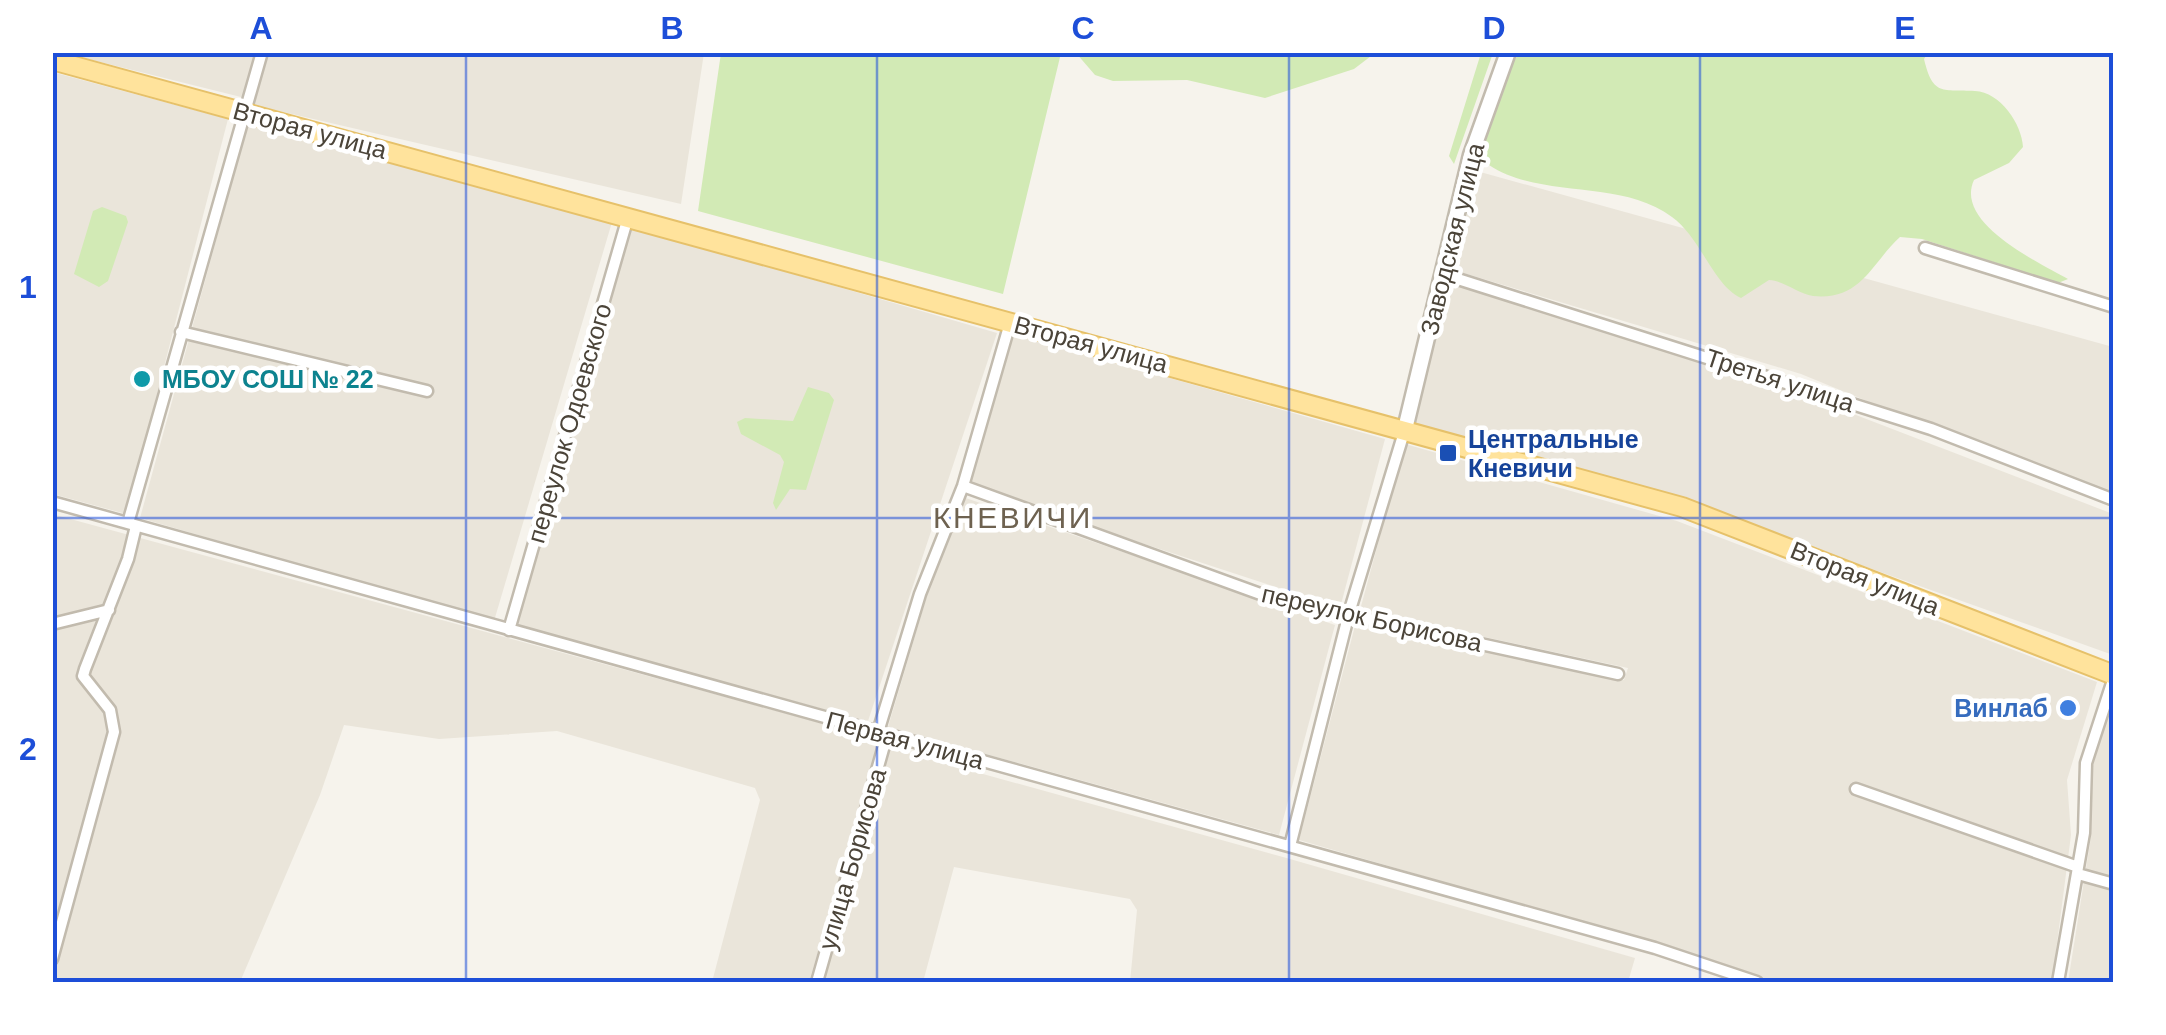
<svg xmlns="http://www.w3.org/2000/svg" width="2166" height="1035" viewBox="0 0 2166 1035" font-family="Helvetica,sans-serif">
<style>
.residential{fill:#eae5da}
.green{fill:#d2eab5}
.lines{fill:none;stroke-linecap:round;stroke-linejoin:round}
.minor-casing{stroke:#c2bbae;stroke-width:15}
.tertiary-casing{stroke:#c2bbae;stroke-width:19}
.primary-casing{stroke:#e6c16a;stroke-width:22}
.minor{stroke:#fff;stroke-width:10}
.tertiary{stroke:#fff;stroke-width:14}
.primary{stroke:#ffe39c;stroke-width:18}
.grid{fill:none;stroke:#1d4ed8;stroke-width:2.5;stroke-opacity:0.55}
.culture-dot{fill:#0f9aa8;stroke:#fff;stroke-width:4}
.transit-dot{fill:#1a4fb4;stroke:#fff;stroke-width:4}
.shop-dot{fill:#3f7fe0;stroke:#fff;stroke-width:4}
.labels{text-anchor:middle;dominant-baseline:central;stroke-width:9;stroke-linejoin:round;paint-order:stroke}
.street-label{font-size:25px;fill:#4b4439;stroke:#fff}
.culture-label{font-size:25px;font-weight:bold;fill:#0d838f;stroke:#fff;text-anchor:start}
.transit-label{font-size:25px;font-weight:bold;fill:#164399;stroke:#fff;text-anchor:start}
.shop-label{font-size:25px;font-weight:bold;fill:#366cbe;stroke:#fff;text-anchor:end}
.quarter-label{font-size:30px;letter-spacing:2.5px;fill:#6e6250;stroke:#fff}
.neatline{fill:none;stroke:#1d4ed8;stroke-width:4}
.grid-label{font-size:32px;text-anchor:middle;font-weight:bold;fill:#1d4ed8}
</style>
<rect width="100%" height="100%" fill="#f6f3ec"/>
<!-- residential -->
<path class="residential" d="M64,53H257L245,98Z
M268,53H704L681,204L253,105Z
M52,72L228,119L126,514L53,494Z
M248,124L612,222L494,621L140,518Z
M1473,170L2113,347V502L1801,374L1450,269Z
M632,227L997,333L868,721L514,626Z
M1447,279L1791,390L2113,514V655L1684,502L1410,424Z
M1007,332L1385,439L1340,608L961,484Z
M1405,444L1677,521L2097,682L2067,780L2071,835L2052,982H1766L1651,942L1299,840L1356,622L1624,680L1628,668L1360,610Z
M957,495L1335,625L1279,835L888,727Z
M52,514L880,739L809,982H712L760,800L755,788L557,731L439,739L344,725L320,795L240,982H53Z
M2113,697V982H2068L2091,837L2087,783Z
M882,746L1283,857L1635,958L1628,982H1130L1137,910L1130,899L954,867L923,982H824Z"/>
<!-- green -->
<path class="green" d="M721,53H1061L1003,294L698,211Z
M1076,53H1375L1354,69L1265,98L1187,80L1113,81L1095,75Z
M1481,53H1493L1454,164L1449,156Z
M1519,53H1928L1924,59C1933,97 1943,89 1975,91C2000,92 2022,124 2023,147L2009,163L1974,180C1954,223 2038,262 2068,279L2058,283L1922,239L1900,237C1872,262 1862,301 1813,296C1798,294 1785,281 1769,280L1741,298C1713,285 1701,238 1672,217C1619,178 1542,200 1489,165C1477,135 1502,79 1519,53Z
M102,207L126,216L128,222L108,281L99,287L74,274L93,211Z
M808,387L829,393L834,400L806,490L790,489L776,510L773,503L784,462L780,455L741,434L737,422L745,418L793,421Z"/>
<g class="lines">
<!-- minor casing -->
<g class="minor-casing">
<path id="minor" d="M1925,248L2114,307
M1442,274L1931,429L2114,500
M181,332L427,391
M963,486L1274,599L1618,674
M52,502L1655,948L1757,982
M128,523L262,52
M52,624L109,610
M509,630L628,217
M878,732L920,594L963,486L1010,323
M1856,789L2078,867
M1290,846L1349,613L1405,429
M2078,874L2114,884
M52,959L114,732L110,710L83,676L85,669L128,559L136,526
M817,982L887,735
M2058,982L2084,833L2086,763L2114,677"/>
</g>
<!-- tertiary casing -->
<g class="tertiary-casing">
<path id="tertiary" d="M1405,429L1471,155L1508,52"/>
</g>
<!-- primary casing -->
<g class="primary-casing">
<path id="primary" d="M52,60L1682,507L2114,675"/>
</g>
<!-- minor -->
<use href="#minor" class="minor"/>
<!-- tertiary -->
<use href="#tertiary" class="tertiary"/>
<!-- primary -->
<use href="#primary" class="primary"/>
</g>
<!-- grid -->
<path class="grid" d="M466,52V982M877,52V982M1289,52V982M1700,52V982M52,518H2114"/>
<!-- markers -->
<circle class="culture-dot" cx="142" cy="379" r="10"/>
<rect class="transit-dot" x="1438" y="443" width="20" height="20" rx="5"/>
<circle class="shop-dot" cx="2068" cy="708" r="10"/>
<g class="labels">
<!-- street labels -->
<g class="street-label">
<text transform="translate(310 130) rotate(15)">Вторая улица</text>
<text transform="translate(1452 239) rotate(-76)">Заводская улица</text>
<text transform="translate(1091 344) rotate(15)">Вторая улица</text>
<text transform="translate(1780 380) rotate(18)">Третья улица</text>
<text transform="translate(569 423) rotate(-74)">переулок Одоевского</text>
<text transform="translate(1865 578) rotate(22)">Вторая улица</text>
<text transform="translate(1372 618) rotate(13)">переулок Борисова</text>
<text transform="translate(905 740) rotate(15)">Первая улица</text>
<text transform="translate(852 859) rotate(-74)">улица Борисова</text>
</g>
<!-- culture labels -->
<g class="culture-label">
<text x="162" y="379">МБОУ СОШ № 22</text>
</g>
<!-- transit labels -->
<g class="transit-label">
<text x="1468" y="439">Центральные<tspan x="1468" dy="29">Кневичи</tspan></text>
</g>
<!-- shop labels -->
<g class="shop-label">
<text x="2048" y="708">Винлаб</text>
</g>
<!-- quarter labels -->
<g class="quarter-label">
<text x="1013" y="517">КНЕВИЧИ</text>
</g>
</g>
<!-- border -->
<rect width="2166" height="1035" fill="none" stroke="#ffffff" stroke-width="110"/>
<rect x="55" y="55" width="2056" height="925" class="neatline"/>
<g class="grid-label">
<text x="261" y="39">A</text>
<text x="672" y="39">B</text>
<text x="1083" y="39">C</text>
<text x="1494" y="39">D</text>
<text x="1905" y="39">E</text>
<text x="28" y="298">1</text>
<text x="28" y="760">2</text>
</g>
</svg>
